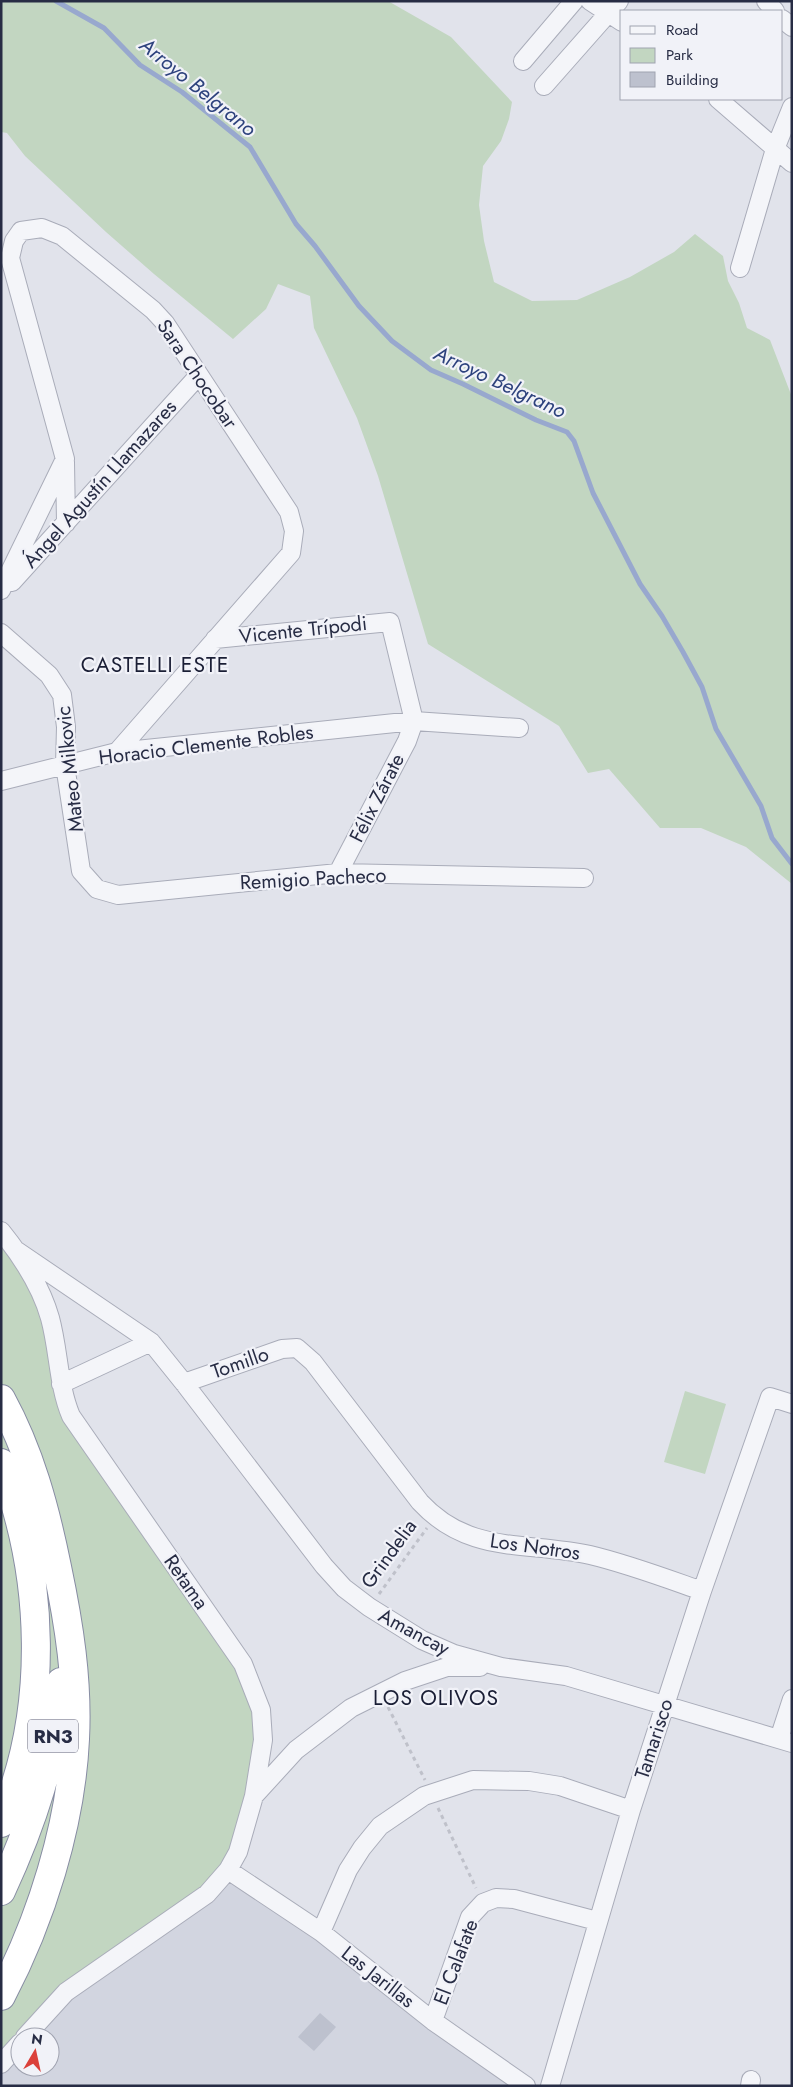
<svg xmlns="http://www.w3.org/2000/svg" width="793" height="2087" viewBox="0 0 793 2087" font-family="Jost,sans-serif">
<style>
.built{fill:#d2d5e0}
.green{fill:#c2d6c1}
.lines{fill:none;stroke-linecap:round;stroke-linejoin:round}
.stream{stroke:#98a8ce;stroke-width:5}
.building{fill:#bdc1ce}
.street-casing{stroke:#a9acb9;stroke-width:20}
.highway-casing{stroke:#878ca3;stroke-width:30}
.path{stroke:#bfc1ca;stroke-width:3;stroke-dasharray:4 4;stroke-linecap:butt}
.street{stroke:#f4f5f9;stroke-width:18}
.highway{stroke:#fff;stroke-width:28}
.labels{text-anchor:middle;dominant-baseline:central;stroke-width:4.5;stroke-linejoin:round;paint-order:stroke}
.shield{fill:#f1f2f8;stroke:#64677a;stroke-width:1}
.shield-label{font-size:19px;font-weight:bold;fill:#272c44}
.street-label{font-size:20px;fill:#272c44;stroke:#f1f2f8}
.water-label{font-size:21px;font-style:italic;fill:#2d427d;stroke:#f1f2f8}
.neighbourhood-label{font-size:21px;letter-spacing:1px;fill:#1a1e35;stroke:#f1f2f8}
</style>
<rect width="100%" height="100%" fill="#e1e3eb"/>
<!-- built -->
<path class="built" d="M228,1870L526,2086H1V2064L20,2043V2067H50V2037H25Z"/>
<!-- green -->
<path class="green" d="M1,1H388L451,37L512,102L509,119L501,141L483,166L479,205L484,241L494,282L532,301L577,300L630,277L674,252L695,234L723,256L728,281L739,303L747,328L770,340L792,397V884L746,847L701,828H660L609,769L588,773L559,726L428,644L378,476L357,418L314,328L310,296L278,284L266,309L233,339L154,274L106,232L25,156L7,133L1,132Z
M1,1231L37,1285L65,1403L243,1664L263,1740L228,1870L66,1992L1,2064Z
M685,1391L726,1404L705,1474L664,1462Z"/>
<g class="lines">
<!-- stream -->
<path class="stream" d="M56,1L104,28L140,65L182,92L250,147L296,224L315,246L359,306L392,341L431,370L463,384L536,420L567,432L574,441L593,493L640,584L662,616L683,652L702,687L716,729L761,806L772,838L792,864"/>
</g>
<!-- building -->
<path class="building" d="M320,2013L336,2027L314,2051L298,2037Z"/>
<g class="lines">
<!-- street casing -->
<g class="street-casing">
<path id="street" d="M590,1L622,22
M766,1L775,11
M782,19L792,27
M523,61L574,1
M544,86L619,1
M718,99L792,163
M740,268L775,149L792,107
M65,462L66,523
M12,582L199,375
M1,590L65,459L10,258L14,241L21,231L42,228L62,236L153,310L165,323L289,512L294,531L291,553L117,752
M1,633L49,675L62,695L66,727L65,765L81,871L97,889L118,895L338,873L584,878
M215,639L390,622L414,721
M1,781L117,752L414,721L519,728
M338,873L407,741L414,721
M1,1231C22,1257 41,1286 50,1318C59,1351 58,1385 71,1416L243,1664L261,1710L263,1740L254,1796
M17,1251L151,1342L184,1383L324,1566L344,1588L369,1607L422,1640L454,1654L501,1667L566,1676L792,1743
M184,1383L282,1349L297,1348L313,1362L420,1502C469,1555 526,1541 590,1555C628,1564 665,1578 702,1591
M61,1384L151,1342
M779,1739L792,1699
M228,1870L321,1932L433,2021L526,2086
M321,1932L348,1870L362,1848L380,1826L424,1796L473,1780L529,1781L560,1786L631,1810
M433,2021L470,1917L483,1903L496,1898L514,1899L597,1921
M25,2037L66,1992L207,1894L228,1870L238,1852L254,1796L296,1750L351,1708L405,1681L447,1667H480
M1,2064L20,2043
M550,2086L631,1810L702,1591L770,1397L792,1404
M750,2086L751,2080"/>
</g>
<!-- highway casing -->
<g class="highway-casing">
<path id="highway" d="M1,1399C30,1452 45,1508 57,1567C69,1624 78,1681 75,1739C71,1825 41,1920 1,1996
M1,1463C45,1575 50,1711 1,1823
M1,1891C32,1824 55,1756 61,1682"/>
</g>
<!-- path -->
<path class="path" d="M379,1594L427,1528
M388,1707L425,1780
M438,1808L476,1888"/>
<!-- street -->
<use href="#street" class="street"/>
<!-- highway -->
<use href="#highway" class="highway"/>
</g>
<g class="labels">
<!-- shield labels -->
<rect class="shield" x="28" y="1719.5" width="50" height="33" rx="4"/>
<g class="shield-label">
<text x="53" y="1736">RN3</text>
</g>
<!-- street labels -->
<g class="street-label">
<text transform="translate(197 374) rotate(56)">Sara Chocobar</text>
<text transform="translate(100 484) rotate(-48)">Ángel Agustín Llamazares</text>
<text transform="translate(303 630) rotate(-6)">Vicente Trípodi</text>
<text transform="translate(206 745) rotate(-7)">Horacio Clemente Robles</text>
<text transform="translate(70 769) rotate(-96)">Mateo Milkovic</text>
<text transform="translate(377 798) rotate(-63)">Félix Zárate</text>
<text transform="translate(313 879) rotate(-3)">Remigio Pacheco</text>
<text transform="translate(240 1363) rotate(-19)">Tomillo</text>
<text transform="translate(535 1547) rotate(8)">Los Notros</text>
<text transform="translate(389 1554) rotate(-54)">Grindelia</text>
<text transform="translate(186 1582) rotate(55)">Retama</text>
<text transform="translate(414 1632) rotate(28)">Amancay</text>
<text transform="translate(654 1739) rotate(-72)">Tamarisco</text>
<text transform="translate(456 1962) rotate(-69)">El Calafate</text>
<text transform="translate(378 1977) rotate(38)">Las Jarillas</text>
</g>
<!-- water labels -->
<g class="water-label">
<text transform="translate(198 87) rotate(39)">Arroyo Belgrano</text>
<text transform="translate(500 382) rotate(25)">Arroyo Belgrano</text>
</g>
<!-- neighbourhood labels -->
<g class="neighbourhood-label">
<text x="155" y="665">CASTELLI ESTE</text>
<text x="436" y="1698">LOS OLIVOS</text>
</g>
</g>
<!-- border -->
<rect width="793" height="2087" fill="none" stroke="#272c44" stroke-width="5"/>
<!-- legend -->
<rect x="620" y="10" width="162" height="90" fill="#f1f2f8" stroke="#a0a3b0"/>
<rect x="630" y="26" width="25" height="8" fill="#f4f5f9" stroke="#a0a3b0"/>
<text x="666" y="35" font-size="15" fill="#272c44">Road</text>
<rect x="630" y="48" width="25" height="15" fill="#c2d6c1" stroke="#a0a3b0"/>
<text x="666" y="60" font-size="15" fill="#272c44">Park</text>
<rect x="630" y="72" width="25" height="15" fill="#bdc1ce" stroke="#a0a3b0"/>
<text x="666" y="85" font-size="15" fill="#272c44">Building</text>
<!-- north arrow -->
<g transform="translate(35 2052) rotate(9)"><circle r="24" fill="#f1f2f8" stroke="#a0a3b0"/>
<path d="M0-4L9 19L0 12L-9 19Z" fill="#db403a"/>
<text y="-8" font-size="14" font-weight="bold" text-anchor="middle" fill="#272c44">N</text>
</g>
</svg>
